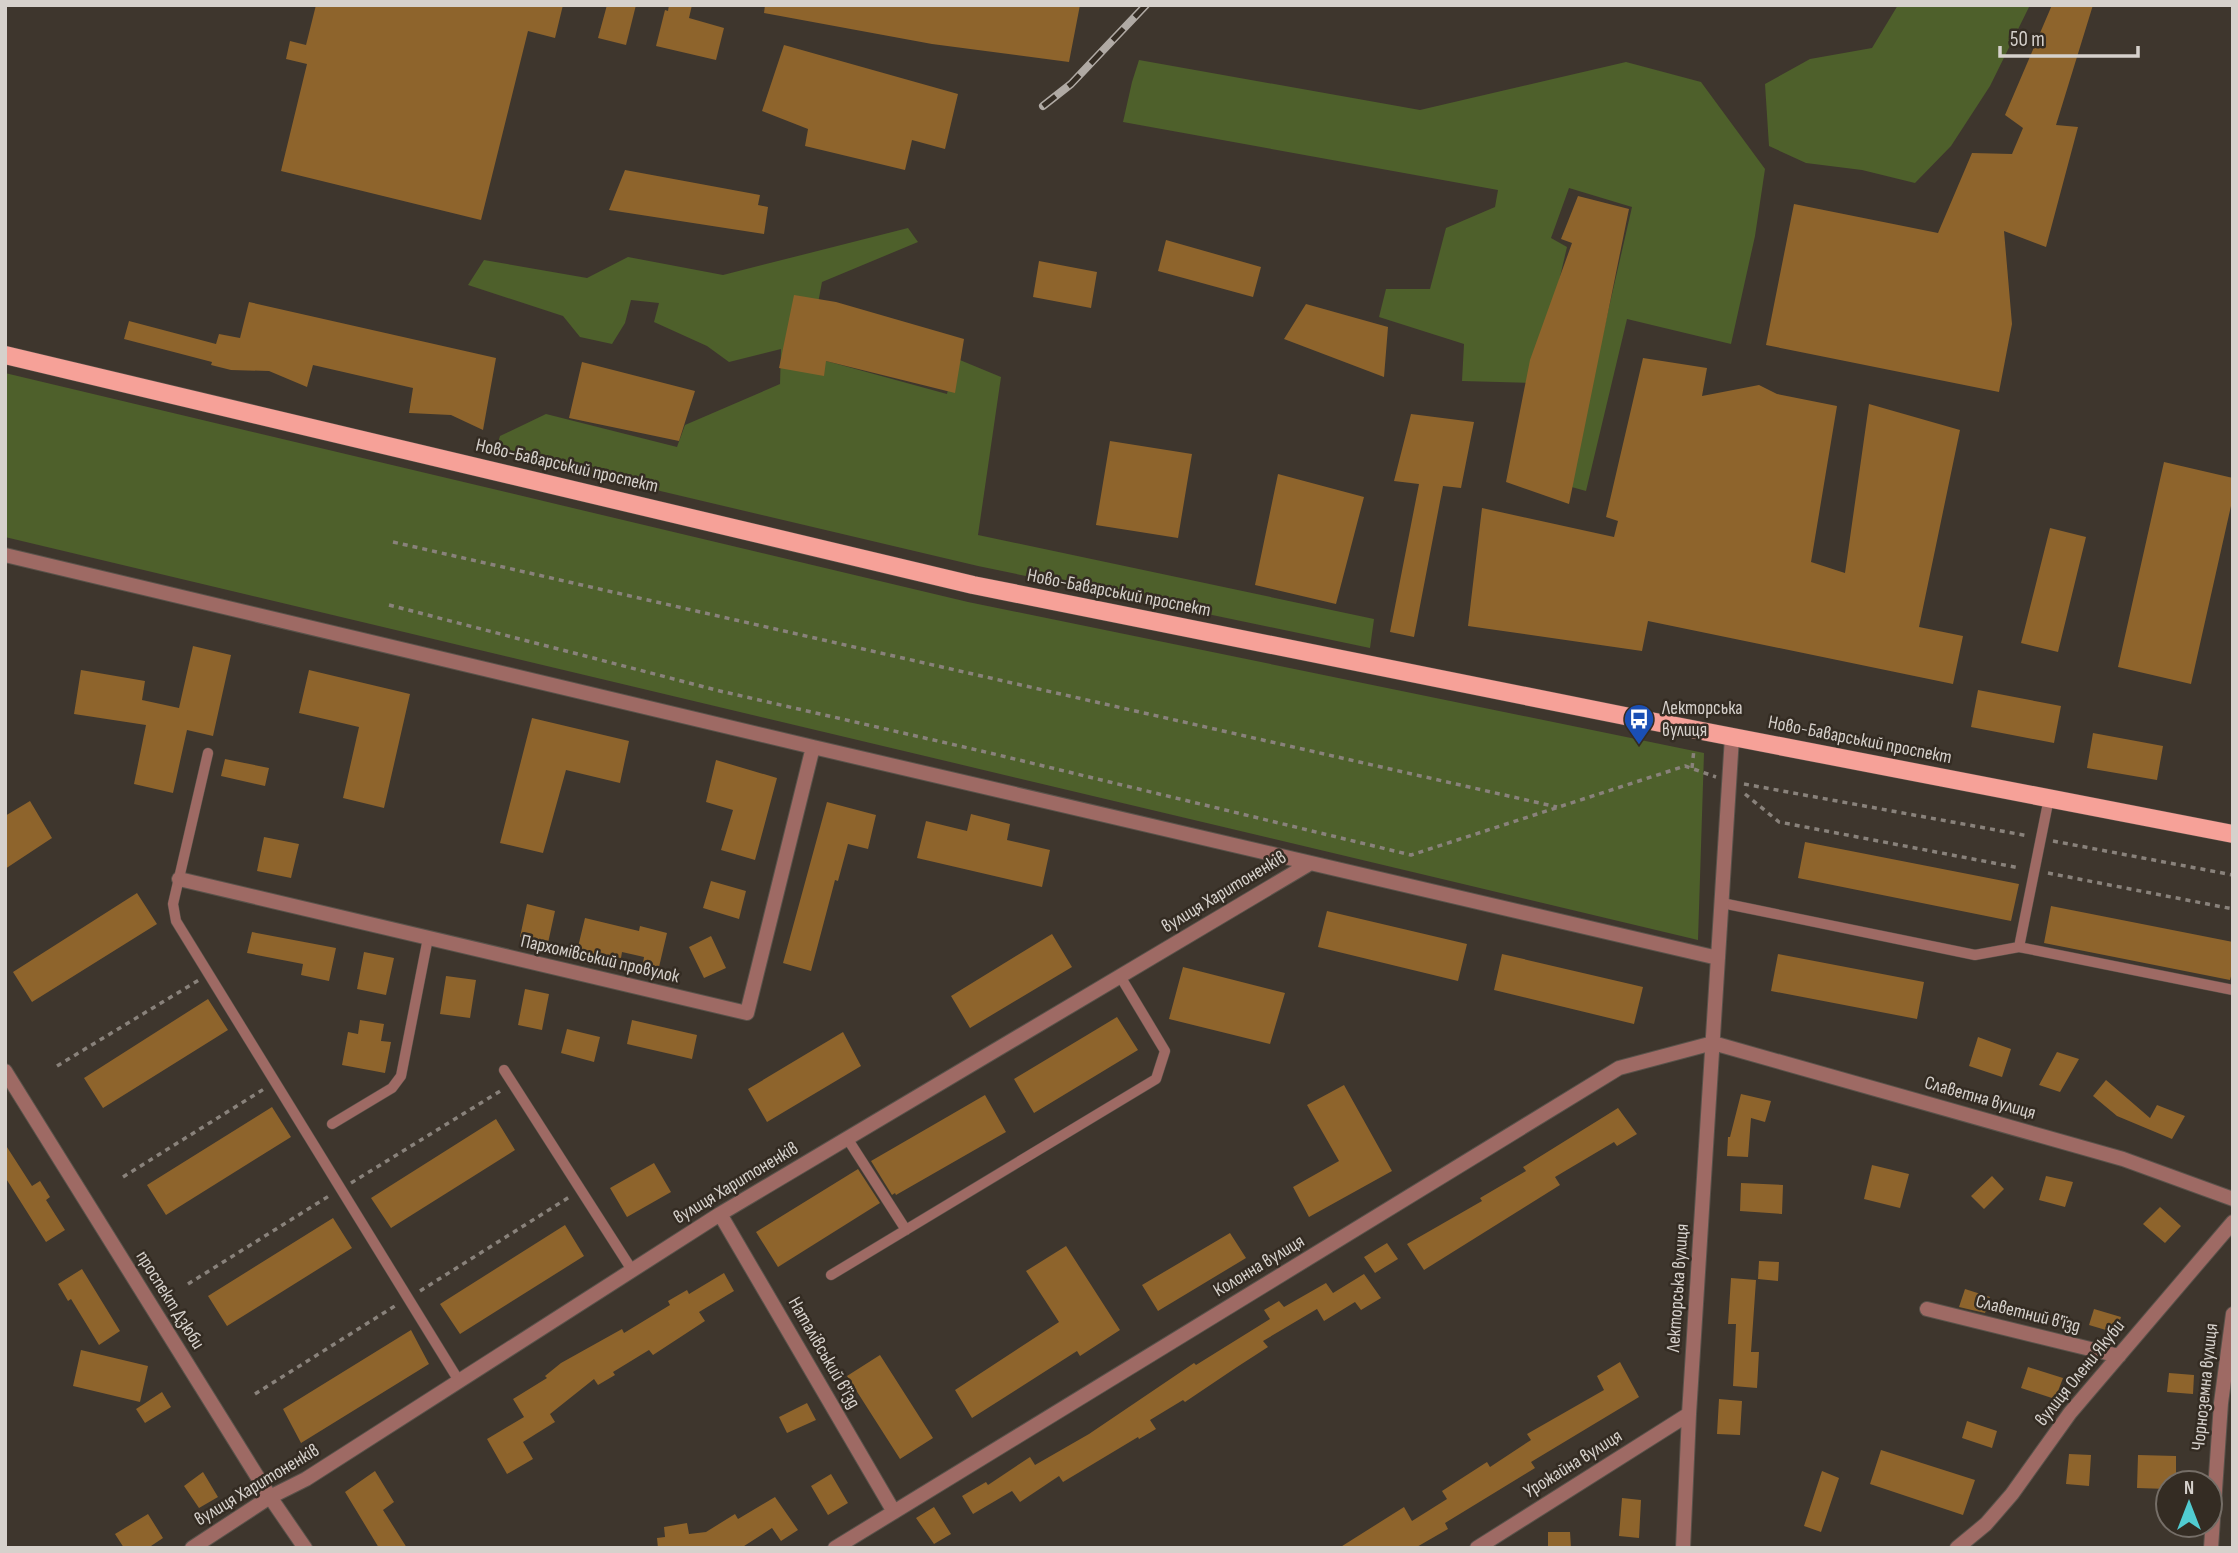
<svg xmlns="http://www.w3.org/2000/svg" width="2238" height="1553" viewBox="0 0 2238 1553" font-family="'Sofia Sans Condensed',sans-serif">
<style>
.green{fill:#4e602b}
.building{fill:#8e642c}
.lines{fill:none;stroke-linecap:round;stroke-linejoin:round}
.service-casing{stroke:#59524a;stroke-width:11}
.minor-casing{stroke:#59524a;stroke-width:16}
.primary-casing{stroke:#59524a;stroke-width:19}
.path{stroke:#89827b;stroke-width:3.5;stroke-dasharray:5 5;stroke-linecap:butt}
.service{stroke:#9e6a64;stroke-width:10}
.minor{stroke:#9e6a64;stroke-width:14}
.primary{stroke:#f6a198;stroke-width:18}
.rail-casing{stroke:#b0aaa4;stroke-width:8}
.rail{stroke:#342c23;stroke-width:5;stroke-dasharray:16;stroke-linecap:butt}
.labels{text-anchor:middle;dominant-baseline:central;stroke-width:5;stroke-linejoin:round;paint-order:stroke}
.street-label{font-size:19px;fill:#d6d1cc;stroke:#342c23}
.poi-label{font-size:19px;fill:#d6d1cc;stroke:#342c23;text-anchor:start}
</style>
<rect width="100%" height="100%" fill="#3e362d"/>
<!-- green -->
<path class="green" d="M1898,5H2030L1990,86L1951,146L1915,183L1862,170L1806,163L1769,146L1765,84L1810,59L1872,48Z
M1139,60L1420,110L1626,62L1701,82L1765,169L1755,236L1731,344L1627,319L1586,491L1568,486L1632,207L1569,188L1551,238L1567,247L1535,383L1462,381L1464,344L1379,317L1386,289H1430L1446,228L1495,207L1498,190L1123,122L1132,82Z
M908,228L918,242L822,282L808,356L947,394L955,358L1001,377L978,535L1374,619L1370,648L978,566L495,452L500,436L546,414L677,447L685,425L780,384L781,349L729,362L707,346L654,322L659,303L631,300L625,323L612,344L580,337L563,316L468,285L484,260L587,278L628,257L723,275Z
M5,373L968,602L1704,753L1698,940L5,537Z"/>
<!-- building -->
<path class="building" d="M316,5H563L555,38L528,31L481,220L281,171L307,64L286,59L290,41L306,45Z
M607,5H636L626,45L598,38Z
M669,5H692L689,18L724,28L716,60L656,46L665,10L668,11Z
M765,5H1080L1069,62L932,44L764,13Z
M2052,5H2093L2056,125L2078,127L2046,247L2004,231L2012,324L1999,392L1766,345L1794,204L1938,233L1972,153L2012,154L2023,128L2005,115Z
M784,45L958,94L945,149L912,140L905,170L805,146L808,129L762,111Z
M625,170L760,195L758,205L768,207L764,234L609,210Z
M1578,196L1629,209L1569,504L1506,482L1530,360L1572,243L1561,239Z
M1166,240L1261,267L1253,297L1158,271Z
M1039,261L1097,272L1091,308L1033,297Z
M794,295L836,302L964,339L955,393L826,361L824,376L779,368Z
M249,302L496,358L483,430L451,415L409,413L413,388L313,365L307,387L269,371L231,370L211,365L212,362L124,339L129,321L216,344L219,334L240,338Z
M1306,304L1388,327L1384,377L1284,339Z
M1643,358L1707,368L1702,396L1759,385L1777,394L1837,406L1811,562L1845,573L1869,404L1960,430L1919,627L1963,636L1953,684L1648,621L1642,651L1468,626L1482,508L1614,537L1618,521L1606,517Z
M582,362L695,391L679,441L569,418Z
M1411,414L1474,422L1461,488L1443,486L1414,637L1390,632L1419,484L1394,481Z
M1110,441L1192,454L1178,538L1096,525Z
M2164,462L2233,478V497L2191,684L2118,667Z
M1278,474L1364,497L1336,604L1255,585Z
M2050,528L2086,537L2058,652L2021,643Z
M193,646L231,655L213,736L187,730L173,793L134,784L146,725L74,714L81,670L145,681L142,700L179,708Z
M309,670L410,694L384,808L343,798L359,727L299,713Z
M1978,690L2061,706L2054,743L1971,727Z
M532,718L629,741L620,783L566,770L543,853L500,843Z
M2093,733L2163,746L2157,780L2087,768Z
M225,759L269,768L265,786L221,776Z
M716,760L777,778L755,860L721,850L733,810L706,802Z
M30,801L52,838L5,869V816Z
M827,802L876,815L868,849L848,844L838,881L835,880L811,971L783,963Z
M971,814L1010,824L1007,840L1050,850L1042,887L917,858L926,821L967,831Z
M264,837L299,844L291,878L257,871Z
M1805,842L2019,884L2011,921L1798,878Z
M711,881L746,891L739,919L703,908Z
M137,893L157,924L32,1002L13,972Z
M527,904L555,911L548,943L520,937Z
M2051,906L2233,942V969L2230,980L2044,943Z
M1327,911L1467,944L1458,981L1318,947Z
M585,918L639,931L640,926L667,933L659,967L643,963L644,957L622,952L621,958L577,951Z
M252,932L336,948L329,981L301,975L303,964L247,953Z
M1052,934L1072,967L970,1028L951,996Z
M711,936L726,968L704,978L689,947Z
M364,952L394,958L386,995L357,989Z
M1502,954L1643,987L1634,1024L1494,990Z
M1778,954L1924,982L1917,1019L1771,991Z
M1183,967L1285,993L1270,1044L1169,1019Z
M446,976L476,980L470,1018L440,1014Z
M525,989L549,994L542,1030L518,1025Z
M208,999L228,1030L103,1108L84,1078Z
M1117,1017L1138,1050L1034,1113L1014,1079Z
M360,1020L384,1024L381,1041L391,1042L385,1073L342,1065L348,1032L358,1034Z
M632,1020L697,1035L692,1059L627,1044Z
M567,1029L600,1037L594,1062L561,1053Z
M843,1032L861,1066L767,1122L748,1089Z
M1978,1037L2011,1049L2002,1077L1969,1066Z
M2057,1052L2079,1059L2060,1092L2039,1085Z
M2106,1080L2150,1118L2157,1105L2185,1116L2172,1139L2117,1116L2093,1096Z
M1344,1085L1392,1171L1309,1217L1293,1187L1339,1161L1307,1105Z
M1741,1094L1771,1101L1765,1122L1751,1118L1748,1157L1727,1156L1728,1137H1730Z
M985,1095L1006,1132L896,1195L895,1193L892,1195L871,1161Z
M272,1107L291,1137L166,1215L147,1185Z
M1618,1108L1637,1134L1617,1146L1614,1142L1555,1177L1560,1185L1424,1270L1407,1244L1482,1201L1480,1198L1526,1171L1523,1167Z
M496,1119L515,1150L391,1228L371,1198Z
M5,1144L32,1186L40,1181L50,1197L46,1200L65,1230L46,1242L5,1177Z
M654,1163L671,1192L627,1217L610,1188Z
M1872,1165L1909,1174L1900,1208L1864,1199Z
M858,1169L880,1203L778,1267L756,1232Z
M1992,1176L2004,1189L1984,1209L1971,1196Z
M2046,1176L2073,1182L2065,1207L2039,1200Z
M1741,1183L1783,1185L1782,1214L1740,1211Z
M2160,1207L2181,1226L2165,1243L2143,1224Z
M333,1218L352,1248L227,1326L208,1296Z
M565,1225L584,1256L460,1334L440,1304Z
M1230,1233L1246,1258L1158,1311L1142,1285Z
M1387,1243L1398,1259L1375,1273L1364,1257Z
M1066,1246L1120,1330L1080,1356L1077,1351L972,1418L955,1390L1059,1322L1026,1271Z
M1759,1261L1779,1262L1778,1281L1758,1279Z
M82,1269L120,1331L99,1345L71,1299L68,1301L58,1284Z
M724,1273L734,1291L699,1312L705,1321L653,1355L649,1350L613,1372L615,1375L598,1385L594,1379L550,1414L555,1422L523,1442L533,1459L507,1474L487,1439L524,1417L513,1399L547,1378L545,1376L561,1363L622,1329L624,1333L670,1305L668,1301L687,1290L689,1294Z
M1364,1274L1381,1298L1361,1310L1355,1302L1324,1321L1317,1309L1263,1341L1268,1347L1237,1367L1185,1402L1183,1400L1150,1420L1156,1429L1139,1439L1138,1437L1063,1482L1059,1476L1020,1502L1012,1491L973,1514L962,1496L986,1482L988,1485L1030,1457L1035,1465L1089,1434L1194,1363L1196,1365L1270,1319L1264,1310L1279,1301L1284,1307L1326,1283L1333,1293Z
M1731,1278L1756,1280L1751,1352H1759L1757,1388L1733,1386L1736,1324H1728Z
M1965,1289L1990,1297L1985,1313L1959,1307Z
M2094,1309L2121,1317L2116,1333L2089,1325Z
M411,1330L429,1364L301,1443L283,1409Z
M81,1350L148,1366L140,1402L73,1386Z
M880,1355L933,1438L900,1459L847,1376Z
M1620,1362L1639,1397L1531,1462L1535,1468L1445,1523L1448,1529L1415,1548H1339L1404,1507L1412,1521L1447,1499L1442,1491L1487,1462L1490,1467L1531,1440L1527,1434L1604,1390L1597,1376Z
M2028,1367L2063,1378L2055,1399L2021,1388Z
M2169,1373L2194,1375L2193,1394L2167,1392Z
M162,1392L171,1407L145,1423L136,1409Z
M1719,1399L1742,1401L1740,1435L1717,1434Z
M807,1403L816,1420L787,1433L779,1417Z
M1967,1421L1997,1431L1992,1448L1962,1438Z
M1881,1450L1975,1480L1963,1515L1870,1484Z
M2069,1454L2091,1455L2089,1486L2066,1484Z
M2138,1455L2176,1456V1483H2168V1489L2137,1488Z
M375,1471L394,1502L383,1510L407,1548H379L345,1492Z
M1822,1471L1839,1478L1821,1532L1804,1526Z
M203,1472L218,1497L199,1508L184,1486Z
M831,1474L848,1503L828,1515L811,1486Z
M775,1497L798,1530L781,1541L772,1528L741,1548H658L657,1538L665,1537L664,1527L687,1523L689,1534L706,1532L735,1514L738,1519Z
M1622,1498L1641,1500L1639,1538L1619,1536Z
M934,1507L951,1534L934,1544L916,1518Z
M148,1514L163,1538L148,1548H124L115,1534Z
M1548,1532H1570L1571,1548H1548Z"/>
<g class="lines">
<!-- service casing -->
<g class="service-casing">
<path id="service" d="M208,753L173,904L176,921L459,1381
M1722,903L1975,955L2019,947L2233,990
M2019,947L2049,798
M504,1070L632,1270
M332,1124L392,1088L401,1076L428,938
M847,1138L906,1230
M831,1275L1156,1079L1165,1051L1120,976"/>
</g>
<!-- minor casing -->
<g class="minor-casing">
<path id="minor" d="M5,555L813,747L1718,958
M179,879L747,1013L813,747
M5,1071L270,1497L305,1548
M720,1214L894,1512
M1927,1309L2119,1356
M192,1548L270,1497L306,1479L720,1214L1309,864
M835,1548L1619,1068L1713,1043L2123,1159L2233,1199
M1477,1548L1689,1414
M1683,1548L1689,1414L1732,737
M1957,1548L1986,1524L2012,1494L2070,1413L2233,1222
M2211,1548L2221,1403L2233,1314"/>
</g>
<!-- primary casing -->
<g class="primary-casing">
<path id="primary" d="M5,355L973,585L1640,719L2233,834"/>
</g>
<!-- path -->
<path class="path" d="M393,542L1557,807
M389,605L720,691L990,753L1411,855L1685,766L1716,777
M1692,768L1694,749
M1744,784L2029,836
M1745,794L1779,822L2020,868
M2053,841L2233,875
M2048,873L2233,909
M57,1066L199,980
M123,1177L264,1089
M351,1183L502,1090
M188,1284L329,1196
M420,1291L571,1196
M255,1394L398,1304"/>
<!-- service -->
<use href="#service" class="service"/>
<!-- minor -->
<use href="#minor" class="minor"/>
<!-- primary -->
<use href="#primary" class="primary"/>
<!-- rail casing -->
<g class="rail-casing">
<path id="rail" d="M1043,106L1071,84L1146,5"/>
</g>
<!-- rail -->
<use href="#rail" class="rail"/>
</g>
<!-- icons -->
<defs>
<g id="bus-pin" transform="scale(1.575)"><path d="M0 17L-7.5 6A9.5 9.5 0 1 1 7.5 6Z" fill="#1a4fb4" stroke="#342c23"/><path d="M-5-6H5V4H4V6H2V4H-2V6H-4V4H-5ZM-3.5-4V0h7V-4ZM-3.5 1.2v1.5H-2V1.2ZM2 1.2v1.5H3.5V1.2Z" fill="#fff"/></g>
</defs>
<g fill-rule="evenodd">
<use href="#bus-pin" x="1639" y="719"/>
</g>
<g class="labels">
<!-- street labels -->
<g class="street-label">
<text transform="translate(567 466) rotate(13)">Ново-Баварський проспект</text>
<text transform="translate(1119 593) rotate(11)">Ново-Баварський проспект</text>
<text transform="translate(1860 740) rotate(11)">Ново-Баварський проспект</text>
<text transform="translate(1224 892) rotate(-31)">вулиця Харитоненків</text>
<text transform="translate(600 959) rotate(13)">Пархомівський провулок</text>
<text transform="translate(1980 1098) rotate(16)">Славетна вулиця</text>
<text transform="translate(736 1183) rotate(-31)">вулиця Харитоненків</text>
<text transform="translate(1259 1266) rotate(-31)">Колонна вулиця</text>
<text transform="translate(1678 1288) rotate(-86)">Лекторська вулиця</text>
<text transform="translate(170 1300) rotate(58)">проспект Дзюби</text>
<text transform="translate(2028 1314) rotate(14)">Славетний в'їзд</text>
<text transform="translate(824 1353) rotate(60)">Наталівський в'їзд</text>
<text transform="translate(2080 1373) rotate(-51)">вулиця Олени Якуби</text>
<text transform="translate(2205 1387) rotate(-84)">Чорноземна вулиця</text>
<text transform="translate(1573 1464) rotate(-32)">Урожайна вулиця</text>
<text transform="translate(257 1485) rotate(-31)">вулиця Харитоненків</text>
</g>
<!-- poi labels -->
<g class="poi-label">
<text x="1662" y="708">Лекторська<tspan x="1662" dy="22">вулиця</tspan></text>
</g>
</g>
<!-- border -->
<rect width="2238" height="1553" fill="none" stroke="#d6d1cc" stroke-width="14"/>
<!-- north arrow -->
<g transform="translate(2189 1504)"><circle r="33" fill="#342c23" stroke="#756e67" stroke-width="2"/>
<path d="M0-5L12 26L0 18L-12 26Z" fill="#51ccd1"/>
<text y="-10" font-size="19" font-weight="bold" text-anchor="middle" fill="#d6d1cc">N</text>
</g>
<!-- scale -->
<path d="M2000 46v10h138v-10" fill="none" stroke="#d6d1cc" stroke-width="3.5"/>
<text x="2010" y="46" font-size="21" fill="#d6d1cc" stroke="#342c23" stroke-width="5" paint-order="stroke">50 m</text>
</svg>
